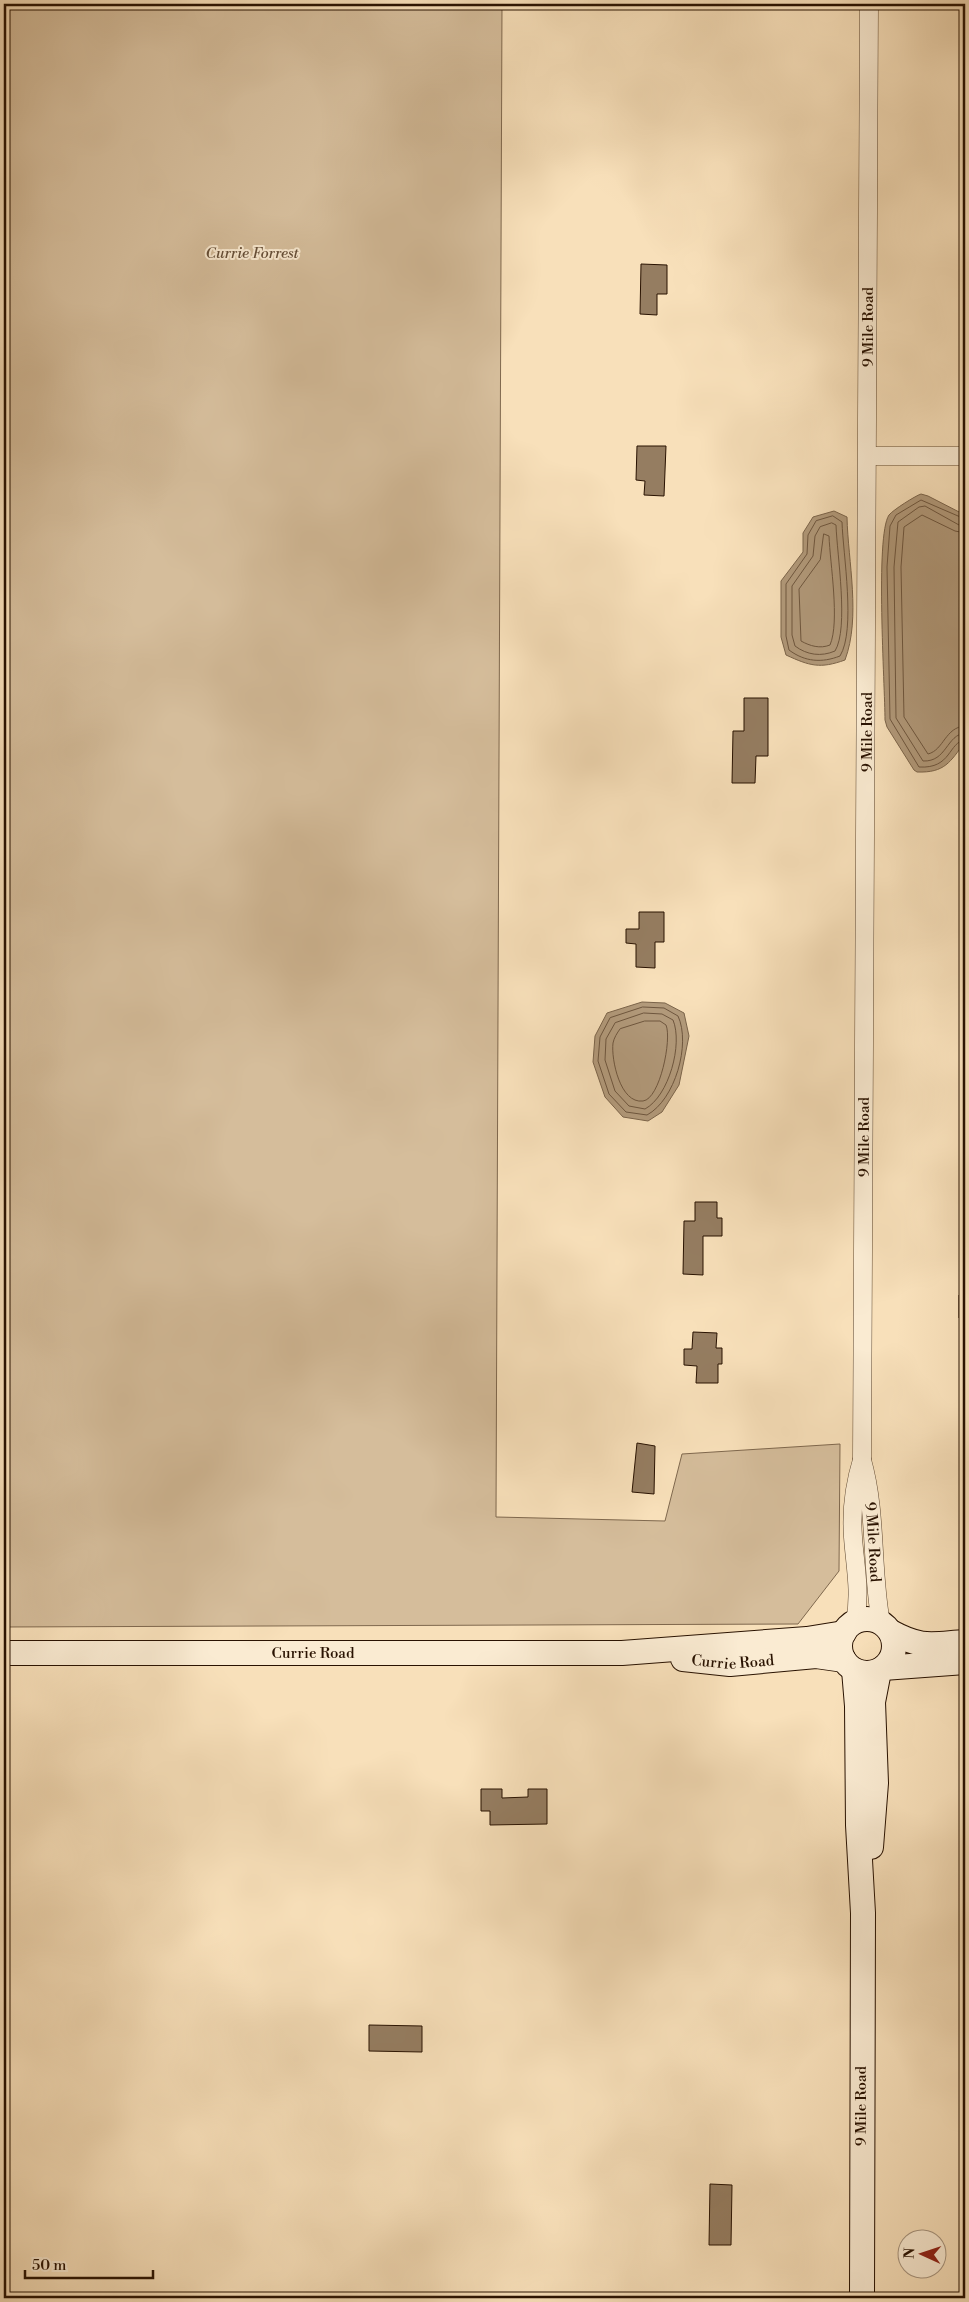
<svg xmlns="http://www.w3.org/2000/svg" width="969" height="2302" viewBox="0 0 969 2302" font-family="'Libre Bodoni',serif">
<style>
.green{fill:#d5bd9b;stroke:#7f684e}
.water{fill:#b29a7b;stroke:#7b644a}
.lines{fill:none;stroke-linecap:round;stroke-linejoin:round}
.shore{stroke:#6e563e;stroke-width:1}
.building{fill:#957d61;stroke:#291201}
.street-casing{stroke:#5d462f;stroke-width:19}
.secondary-casing{stroke:#291201;stroke-width:26}
.street{stroke:#faebd2;stroke-width:18}
.secondary{stroke:#faebd2;stroke-width:24}
.labels{text-anchor:middle;dominant-baseline:central;stroke-width:4;stroke-linejoin:round;paint-order:stroke}
.park-label{font-size:15px;font-style:italic;fill:#654e37;stroke:#faebd2}
.street-label{font-size:15px;fill:#291201;stroke:#faebd2}
</style>
<rect width="100%" height="100%" fill="#f8e0ba"/>
<filter id="stains"><feTurbulence type="fractalNoise" baseFrequency=".004" numOctaves="4"/><feColorMatrix values="0 0 0 0 .2 0 0 0 0 .09 0 0 0 0 .02 0 0 0 .5 -.17"/></filter>
<radialGradient id="worn" r=".72"><stop offset=".6" stop-color="#630" stop-opacity="0"/><stop offset="1" stop-color="#630" stop-opacity=".3"/></radialGradient>
<!-- green -->
<path class="green" d="M4,4H502L496,1517L665,1521L682,1454L840,1444L839,1571L798,1624L4,1627Z"/>
<!-- water -->
<path class="water" d="M921,494L928,496L965,515V742C950,762 945,773 917,772L914,770L887,727L885,720C885,686 875,536 889,515C893,510 915,496 921,494Z
M834,511L847,517C848,562 861,617 845,660C820,669 810,666 786,655L781,637V581L803,552V533L813,517Z
M642,1002L665,1003L684,1013L689,1036L679,1085L662,1112L648,1121L623,1117L605,1097L593,1062L595,1036L607,1013Z"/>
<g class="lines">
<!-- shore -->
<path class="shore" d="M833,516L842,522C843,554 856,630 840,656C822,663 805,662 789,650L786,636V584L807,554L808,535L816,521Z
M965,519L921,500L896,515L890,526L887,567L890,719L919,767C952,769 948,742 965,740
M832,523L836,525C837,555 849,628 835,651C821,657 807,655 795,646L792,635V586L813,556L815,536L820,527Z
M965,526L959,525L925,506L919,507L898,522L894,567L896,718L923,761C947,762 946,735 965,733
M965,533L955,531L922,515L904,527L901,567L904,717L928,754C944,750 945,727 965,726
M824,534L829,536C830,563 840,622 830,645C820,649 810,646 801,641L799,589L820,560Z
M643,1007L664,1008L678,1016C691,1044 675,1100 647,1115L626,1112L609,1094L598,1061L600,1037L610,1018Z
M644,1013L662,1014L673,1020C683,1044 669,1096 645,1109L629,1106L615,1091L605,1060L606,1039L615,1023Z
M645,1021H660L666,1025C672,1039 660,1099 643,1101C620,1104 611,1059 613,1043C614,1038 617,1033 620,1029Z"/>
</g>
<!-- building -->
<path class="building" d="M641,264L667,265V294H657V315L640,314Z
M637,446H666L664,496L644,495L645,481L636,480Z
M744,698H768V756H756L755,783H732L733,731H744Z
M639,912H664V942H655V968L636,967V944L626,943V929H639Z
M695,1202H717V1218H722V1236H703V1275L683,1274L684,1221H695Z
M959,1295H965V1318H959Z
M693,1332L717,1333L716,1348H722V1364H718V1383H696L697,1366L684,1365V1349H692Z
M637,1443L655,1446L654,1494L632,1492Z
M481,1789H502V1798L528,1797V1789H547V1824L490,1825V1811H481Z
M369,2025L422,2026V2052L369,2051Z
M710,2184L732,2185L731,2245H709Z"/>
<g class="lines">
<!-- street casing -->
<g class="street-casing">
<g id="street">
<path id="s1" d="M869,4L862,1460C877,1513 871,1569 881,1623"/>
<path d="M869,456H965"/>
<path d="M855,1622C861,1592 855,1566 853,1537C851,1510 854,1486 862,1460"/>
</g>
</g>
<!-- secondary casing -->
<g class="secondary-casing">
<g id="secondary">
<circle cx="867" cy="1646" r="27"/>
<path d="M891,1632C922,1649 932,1644 965,1642"/>
<path id="s2" d="M4,1653H622L807,1639L844,1633"/>
<path id="s3" d="M683,1659L730,1664L816,1656L844,1660"/>
<path d="M883,1668L965,1662"/>
<path d="M854,1670L857,1706L858,1825L863,1913L862,2298"/>
<path d="M871,1847L876,1783L873,1702L879,1671"/>
</g>
</g>
<!-- street -->
<use href="#street" class="street"/>
<!-- secondary -->
<use href="#secondary" class="secondary"/>
</g>
<g class="labels">
<!-- park labels -->
<g class="park-label">
<text x="252" y="253">Currie Forrest</text>
</g>
<!-- street labels -->
<g class="street-label">
<text transform="translate(868 327) rotate(-90)">9 Mile Road</text>
<text transform="translate(867 732) rotate(-90)">9 Mile Road</text>
<text transform="translate(864 1137) rotate(-90)">9 Mile Road</text>
<text stroke="none"><textPath href="#s1" startOffset="1539">9 Mile Road</textPath></text>
<text stroke="none"><textPath href="#s2" startOffset="309">Currie Road</textPath></text>
<text stroke="none"><textPath href="#s3" startOffset="50">Currie Road</textPath></text>
<text transform="translate(861 2106) rotate(-90)">9 Mile Road</text>
</g>
</g>
<!-- margin -->
<rect width="969" height="2302" fill="none" stroke="#f8e0ba" stroke-width="20"/>
<rect x="5" y="5" width="959" height="2292" fill="none" stroke="#291201" stroke-width="2.5"/>
<rect x="10" y="10" width="949" height="2282" fill="none" stroke="#291201"/>
<!-- north arrow -->
<g transform="translate(922 2254) rotate(273)"><circle r="24" fill="#faebd2" stroke="#a6947e"/>
<path d="M0-4L9 19L0 12L-9 19Z" fill="#8f2418"/>
<text y="-8" font-size="14" font-weight="bold" text-anchor="middle" fill="#291201">N</text>
</g>
<!-- scale -->
<path d="M25 2270v8h128v-8" fill="none" stroke="#291201" stroke-width="2.5"/>
<text x="32" y="2270" font-size="15" fill="#291201" stroke="#faebd2" stroke-width="4" paint-order="stroke">50 m</text>
<rect width="100%" height="100%" filter="url(#stains)"/>
<rect width="100%" height="100%" fill="url(#worn)"/>
</svg>
